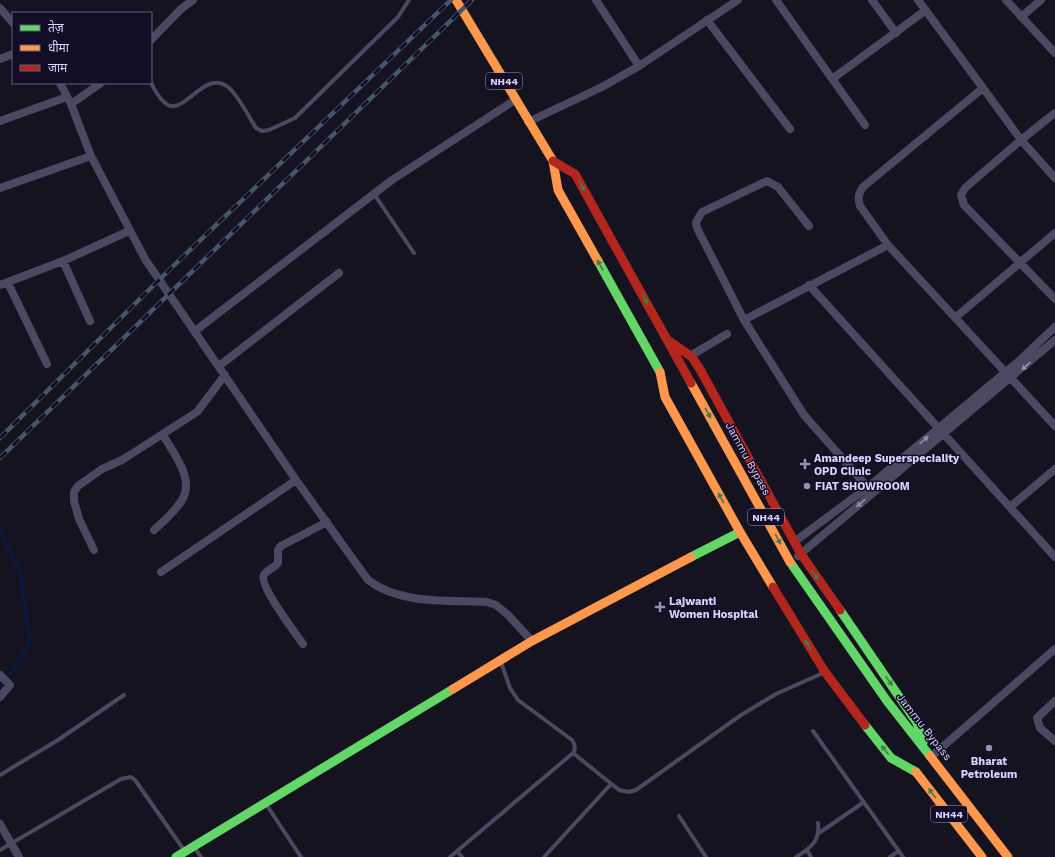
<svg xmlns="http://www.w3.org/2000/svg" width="1055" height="857" viewBox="0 0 1055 857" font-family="'Work Sans','Noto Sans Devanagari',sans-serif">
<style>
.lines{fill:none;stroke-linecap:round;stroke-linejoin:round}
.stream{stroke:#091a41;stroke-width:3}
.lane{stroke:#4b4861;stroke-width:4}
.street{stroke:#4b4861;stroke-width:8}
.fast{stroke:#63d668;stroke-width:9}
.slow{stroke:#ff974d;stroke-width:9}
.jam{stroke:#b3261e;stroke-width:9}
.rail-casing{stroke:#44576b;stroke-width:4.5}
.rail{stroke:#130e25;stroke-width:3;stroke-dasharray:9;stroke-linecap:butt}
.oneway{fill:#3f7c4a}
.oneway2{fill:#928db0}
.poi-dot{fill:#958fb1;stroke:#130e25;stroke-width:1.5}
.labels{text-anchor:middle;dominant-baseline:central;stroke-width:3;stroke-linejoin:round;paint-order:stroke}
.shield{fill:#130e25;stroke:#9e97be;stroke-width:1}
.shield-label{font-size:10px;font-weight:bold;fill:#dad2ff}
.poi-label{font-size:11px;font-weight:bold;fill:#dad2ff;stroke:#130e25;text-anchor:start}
.street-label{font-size:11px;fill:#dad2ff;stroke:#130e25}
</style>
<rect width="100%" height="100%" fill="#161320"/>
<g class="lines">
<!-- stream -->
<path class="stream" d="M0,530L20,573L30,642L14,669L0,683"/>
<!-- lane -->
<path class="lane" d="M151,83C155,90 160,101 168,105C185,114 205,69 228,87C238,95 249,117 256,128L262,131L269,130L295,118L398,17L409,0
M374,194L414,253
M813,731L903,857
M573,753L619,790L629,792L636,790L741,715L776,694L823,673
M0,775L58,740L124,695
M266,804L301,857
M679,816L706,857
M819,833L864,802
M194,847L201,857
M0,850L121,779L131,777L135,780L184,850
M807,850L811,857
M457,851L462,857
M450,857L573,753C576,748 575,745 572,740L518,700L510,688L501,662
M544,857L611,784
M796,857C811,848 820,841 818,823
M890,857L899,851"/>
<!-- street -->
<path class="street" d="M596,0L639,66
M776,0L865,125
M872,0L896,33
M1006,0L1055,53
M0,8L13,23
M1021,17L1041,0
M707,20L790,129
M151,40L181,9L193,0
M0,59L13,54
M832,79L926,10
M60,83L71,104L91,156L145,259L296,480L368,580C401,605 448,600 487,602L496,605L507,614L532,641
M983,88L1021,140L1055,178
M71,104L101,83
M1055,113L1021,140L965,188L961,195L964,205L1055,299
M0,121L67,97
M528,122L602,87L639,66L738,0
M0,188L91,156
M809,226L778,187L767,181L702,212L696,222L697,228L744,320L804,415L872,492
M888,245L1055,426
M63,261L90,321
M8,283L47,364
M0,285L63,261L129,231
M809,285L1055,557
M956,317L1055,233
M744,320L888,245L860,206C858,198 858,194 863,187L983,88L918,0
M195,331L392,180L515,100
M690,356L727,334
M219,366L339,273
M1010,507L1055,469
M154,530C163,522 173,513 180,503C197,481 174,454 163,435
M794,542L868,487L1020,360L1055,327
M94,550L79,519L74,501V492L78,486L102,469L122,460L197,412L225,375
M798,556L1055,340
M161,572L296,480
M303,644C296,634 258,584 264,575C267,570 274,568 278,563V550L281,546L327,522
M0,675L10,685L0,697
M1055,701L1037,718L1040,728L1055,741
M932,756L1055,649
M0,824L19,857"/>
<!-- fast -->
<path class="fast" d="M598,261L660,372
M691,557L740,532
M790,562L887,701L930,756
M840,610L917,723L923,743
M865,725L891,758L916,772
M176,857L453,689"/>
<!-- slow -->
<path class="slow" d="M456,0L553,161L558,190L598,261
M660,372L665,397L740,532L773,587
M691,383L790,562
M453,689L532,641L691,557
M930,756L1008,857
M916,772L982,857"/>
<!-- jam -->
<path class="jam" d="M553,161L575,174L691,383
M669,341L692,357L701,371L801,554L840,610
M773,587L825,672L865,725"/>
<!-- rail casing -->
<g class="rail-casing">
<path id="rail" d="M0,438L167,272L451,0
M0,458L472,0"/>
</g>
<!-- rail -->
<use href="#rail" class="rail"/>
</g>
<!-- one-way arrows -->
<defs><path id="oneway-solid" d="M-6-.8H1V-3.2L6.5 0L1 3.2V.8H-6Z"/></defs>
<g class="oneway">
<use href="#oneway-solid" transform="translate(582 186) rotate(61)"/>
<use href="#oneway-solid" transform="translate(600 265) rotate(-119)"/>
<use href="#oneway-solid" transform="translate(645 299) rotate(61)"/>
<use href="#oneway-solid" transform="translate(708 413) rotate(61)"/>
<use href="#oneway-solid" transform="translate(721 498) rotate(-119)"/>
<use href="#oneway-solid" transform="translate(778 539) rotate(61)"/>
<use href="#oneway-solid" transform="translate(815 575) rotate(55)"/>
<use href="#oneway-solid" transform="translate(808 645) rotate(-122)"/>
<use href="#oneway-solid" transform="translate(889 681) rotate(55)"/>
<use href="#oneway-solid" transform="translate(885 750) rotate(-129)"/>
<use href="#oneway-solid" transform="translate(932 793) rotate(-127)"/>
</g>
<g class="oneway2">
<use href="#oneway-solid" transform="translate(1026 366) rotate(139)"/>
<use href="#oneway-solid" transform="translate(924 440) rotate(-40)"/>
<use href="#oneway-solid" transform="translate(861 503) rotate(139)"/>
</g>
<!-- markers -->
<g class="poi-dot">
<path d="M803 458h4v4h4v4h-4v4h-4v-4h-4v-4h4z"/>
<circle cx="807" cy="486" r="4"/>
<path d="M658 601h4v4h4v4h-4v4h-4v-4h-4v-4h4z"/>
<circle cx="989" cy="748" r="4"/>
</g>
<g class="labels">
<!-- shield labels -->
<g class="shield">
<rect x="486" y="73" width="36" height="16" rx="3"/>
<rect x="748" y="509" width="36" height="16" rx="3"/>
<rect x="931" y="806" width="36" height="16" rx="3"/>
</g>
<g class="shield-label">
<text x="504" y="81">NH44</text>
<text x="766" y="517">NH44</text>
<text x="949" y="814">NH44</text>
</g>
<!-- poi labels -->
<g class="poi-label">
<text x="814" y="458">Amandeep Superspeciality<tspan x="814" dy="13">OPD Clinic</tspan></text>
<text x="815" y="486">FIAT SHOWROOM</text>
<text x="669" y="601">Lajwanti<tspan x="669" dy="13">Women Hospital</tspan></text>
<text x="989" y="761" text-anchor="middle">Bharat<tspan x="989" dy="13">Petroleum</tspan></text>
</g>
<!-- street labels -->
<g class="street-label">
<text transform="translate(748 459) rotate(61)">Jammu Bypass</text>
<text transform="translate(924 727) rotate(52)">Jammu Bypass</text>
</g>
</g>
<!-- legend -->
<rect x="12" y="12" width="140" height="72" fill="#130e25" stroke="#635c7c"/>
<rect x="20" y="25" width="20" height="6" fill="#63d668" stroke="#635c7c"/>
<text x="48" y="32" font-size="12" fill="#dad2ff">तेज़</text>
<rect x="20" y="45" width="20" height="6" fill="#ff974d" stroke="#635c7c"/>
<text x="48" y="52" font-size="12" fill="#dad2ff">धीमा</text>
<rect x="20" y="65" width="20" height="6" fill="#b3261e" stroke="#635c7c"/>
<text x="48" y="72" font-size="12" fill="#dad2ff">जाम</text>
</svg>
